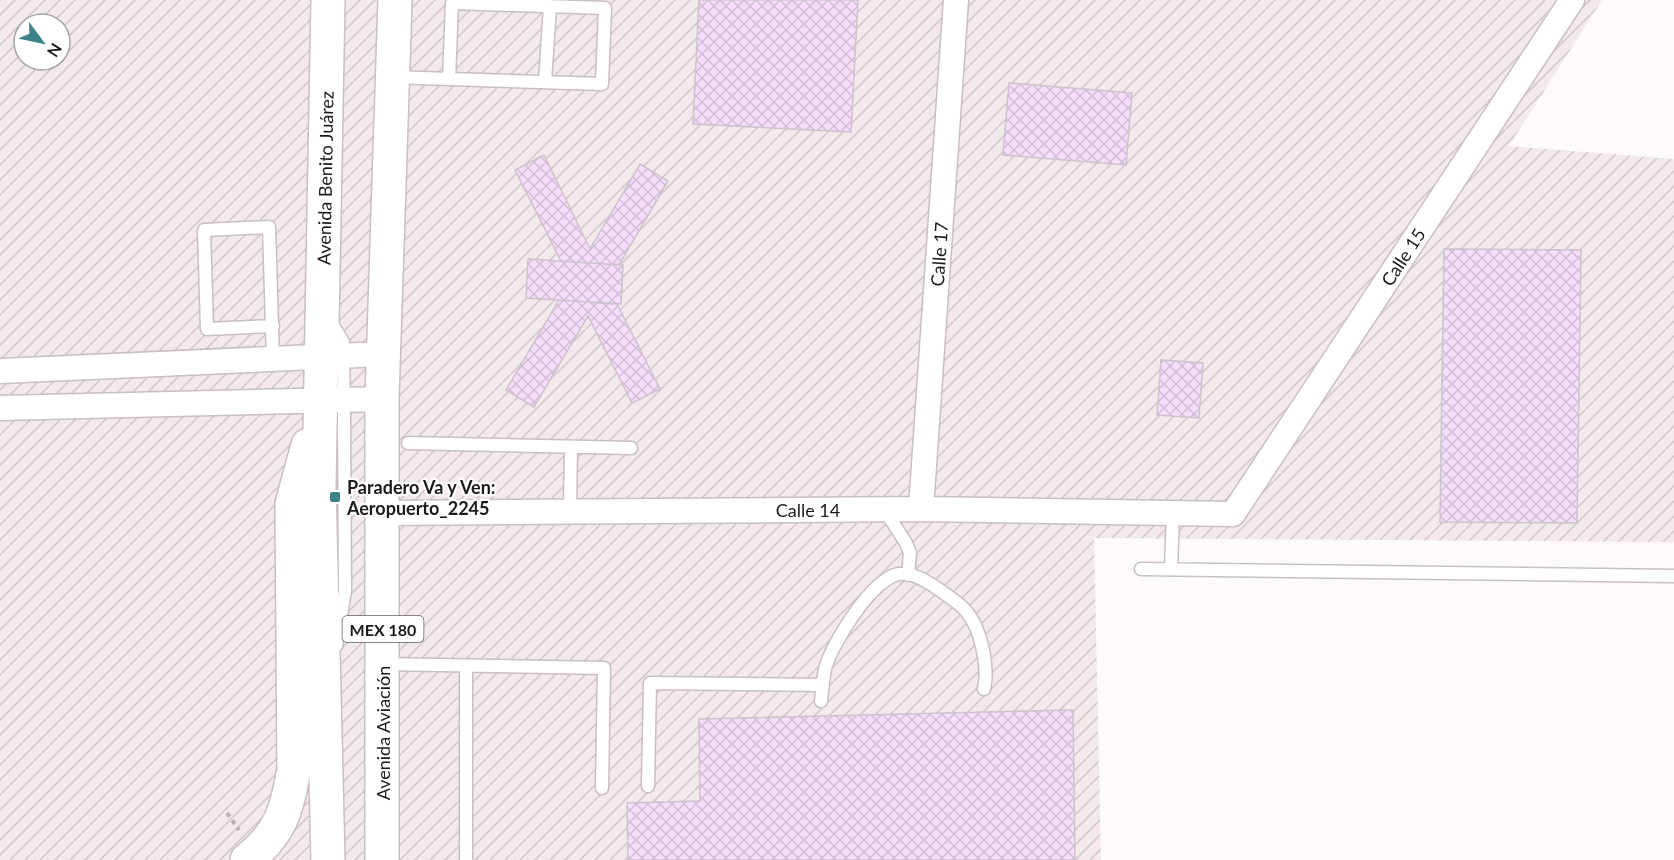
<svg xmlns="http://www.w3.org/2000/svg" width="1674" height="860" viewBox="0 0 1674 860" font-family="Lato,sans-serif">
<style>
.industrial{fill:url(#industrial-furrows);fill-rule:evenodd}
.building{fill:url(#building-cross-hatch);stroke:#cac3cb;stroke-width:1.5}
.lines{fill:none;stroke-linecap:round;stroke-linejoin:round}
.service-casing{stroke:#c9bec2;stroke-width:15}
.minor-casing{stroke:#c9bec2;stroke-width:27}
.primary-casing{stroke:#c9bec2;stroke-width:36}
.path{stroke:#b5b1b3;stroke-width:4;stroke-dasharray:4.5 4.5;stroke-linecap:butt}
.service{stroke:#fff;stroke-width:12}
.minor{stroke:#fff;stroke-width:24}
.primary{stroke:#fff;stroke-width:33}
.poi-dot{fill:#3c848a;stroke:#fff;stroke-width:2}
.labels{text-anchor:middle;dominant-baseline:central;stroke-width:4.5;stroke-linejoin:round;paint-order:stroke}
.shield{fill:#fff;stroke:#615e5f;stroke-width:1.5}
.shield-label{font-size:16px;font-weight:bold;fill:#1d191b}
.street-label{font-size:18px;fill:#1d191b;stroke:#fff}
.poi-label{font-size:18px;font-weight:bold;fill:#1d191b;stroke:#fff;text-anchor:start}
</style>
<defs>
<pattern id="industrial-furrows" width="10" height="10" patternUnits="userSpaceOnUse" patternTransform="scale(1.5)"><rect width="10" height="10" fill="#f3e8ec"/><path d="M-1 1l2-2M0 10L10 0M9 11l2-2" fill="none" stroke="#d0c6ca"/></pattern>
<pattern id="building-cross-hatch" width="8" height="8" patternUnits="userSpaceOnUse" patternTransform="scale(1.5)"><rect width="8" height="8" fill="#f6ddfb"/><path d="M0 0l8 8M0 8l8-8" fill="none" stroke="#d2bdd7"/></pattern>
</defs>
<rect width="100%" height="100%" fill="#fefafc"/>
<!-- industrial -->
<path class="industrial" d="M0,0H1602L1509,146L1674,159V542L1094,538L1101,860H0ZM24,24H60V60H24Z"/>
<!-- building -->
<path class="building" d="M699,0H858L851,132L693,124Z
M1009,83L1132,93L1126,165L1003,155Z
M544,155L590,249L640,164L668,181L619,265L561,261L515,170Z
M1444,249L1581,250L1577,523L1440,522Z
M528,259L623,265L621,304L526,298Z
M559,300L617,304L660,389L632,403L588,316L534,407L506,390Z
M1161,360L1203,363L1199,418L1157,415Z
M1073,710L1075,860H628L627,803L700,801L699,719Z"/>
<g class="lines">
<!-- service casing -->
<g class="service-casing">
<path id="service" d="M452,3L605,8L602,84L449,79Z
M393,77L449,79
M545,82L550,6
M331,322L343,342L344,416L345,591L336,646
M273,326L207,329L204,230L269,227L273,360
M408,443L631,448
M884,509L906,543L910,553L908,575
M570,512L571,447
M1141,569L1674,576
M1171,569L1173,513
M383,664L604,668L602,788
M821,701C822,691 823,679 825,669C831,645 872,578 899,574C912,572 926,581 937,588C946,595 958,602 966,611C981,628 989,667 984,689
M648,786L650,683L823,685
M466,860V666"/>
</g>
<!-- minor casing -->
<g class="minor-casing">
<path id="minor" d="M0,371L383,354
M0,408L382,399
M921,509L956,0
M383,513L921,509L1233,514L1572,0"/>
</g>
<!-- primary casing -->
<g class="primary-casing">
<path id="primary" d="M247,860C281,833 287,810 294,769L292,504L308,445
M328,860L319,485L328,0
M382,860V399L395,0"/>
</g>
<!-- path -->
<path class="path" d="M227,813L239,830"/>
<!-- service -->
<use href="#service" class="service"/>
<!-- minor -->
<use href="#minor" class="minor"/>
<!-- primary -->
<use href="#primary" class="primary"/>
</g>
<!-- markers -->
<rect class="poi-dot" x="329" y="491" width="12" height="12" rx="3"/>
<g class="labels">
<!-- shield labels -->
<rect class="shield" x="342.5" y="616" width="81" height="26" rx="4.5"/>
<g class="shield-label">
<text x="383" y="629">MEX 180</text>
</g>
<!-- street labels -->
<g class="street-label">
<text transform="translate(325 178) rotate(-89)">Avenida Benito Juárez</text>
<text transform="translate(939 254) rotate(-86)">Calle 17</text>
<text transform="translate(1403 257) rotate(-57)">Calle 15</text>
<text x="808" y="510">Calle 14</text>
<text transform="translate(383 733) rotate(-90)">Avenida Aviación</text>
</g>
<!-- poi labels -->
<g class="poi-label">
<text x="347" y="487">Paradero Va y Ven:<tspan x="347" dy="21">Aeropuerto_2245</tspan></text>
</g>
</g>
<!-- north arrow -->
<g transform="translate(42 42) rotate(123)"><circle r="28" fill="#ffffff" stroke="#a5a3a4" stroke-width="1.5"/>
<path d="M0-4.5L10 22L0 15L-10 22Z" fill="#3c848a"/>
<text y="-9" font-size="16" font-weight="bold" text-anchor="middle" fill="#1d191b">N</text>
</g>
</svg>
